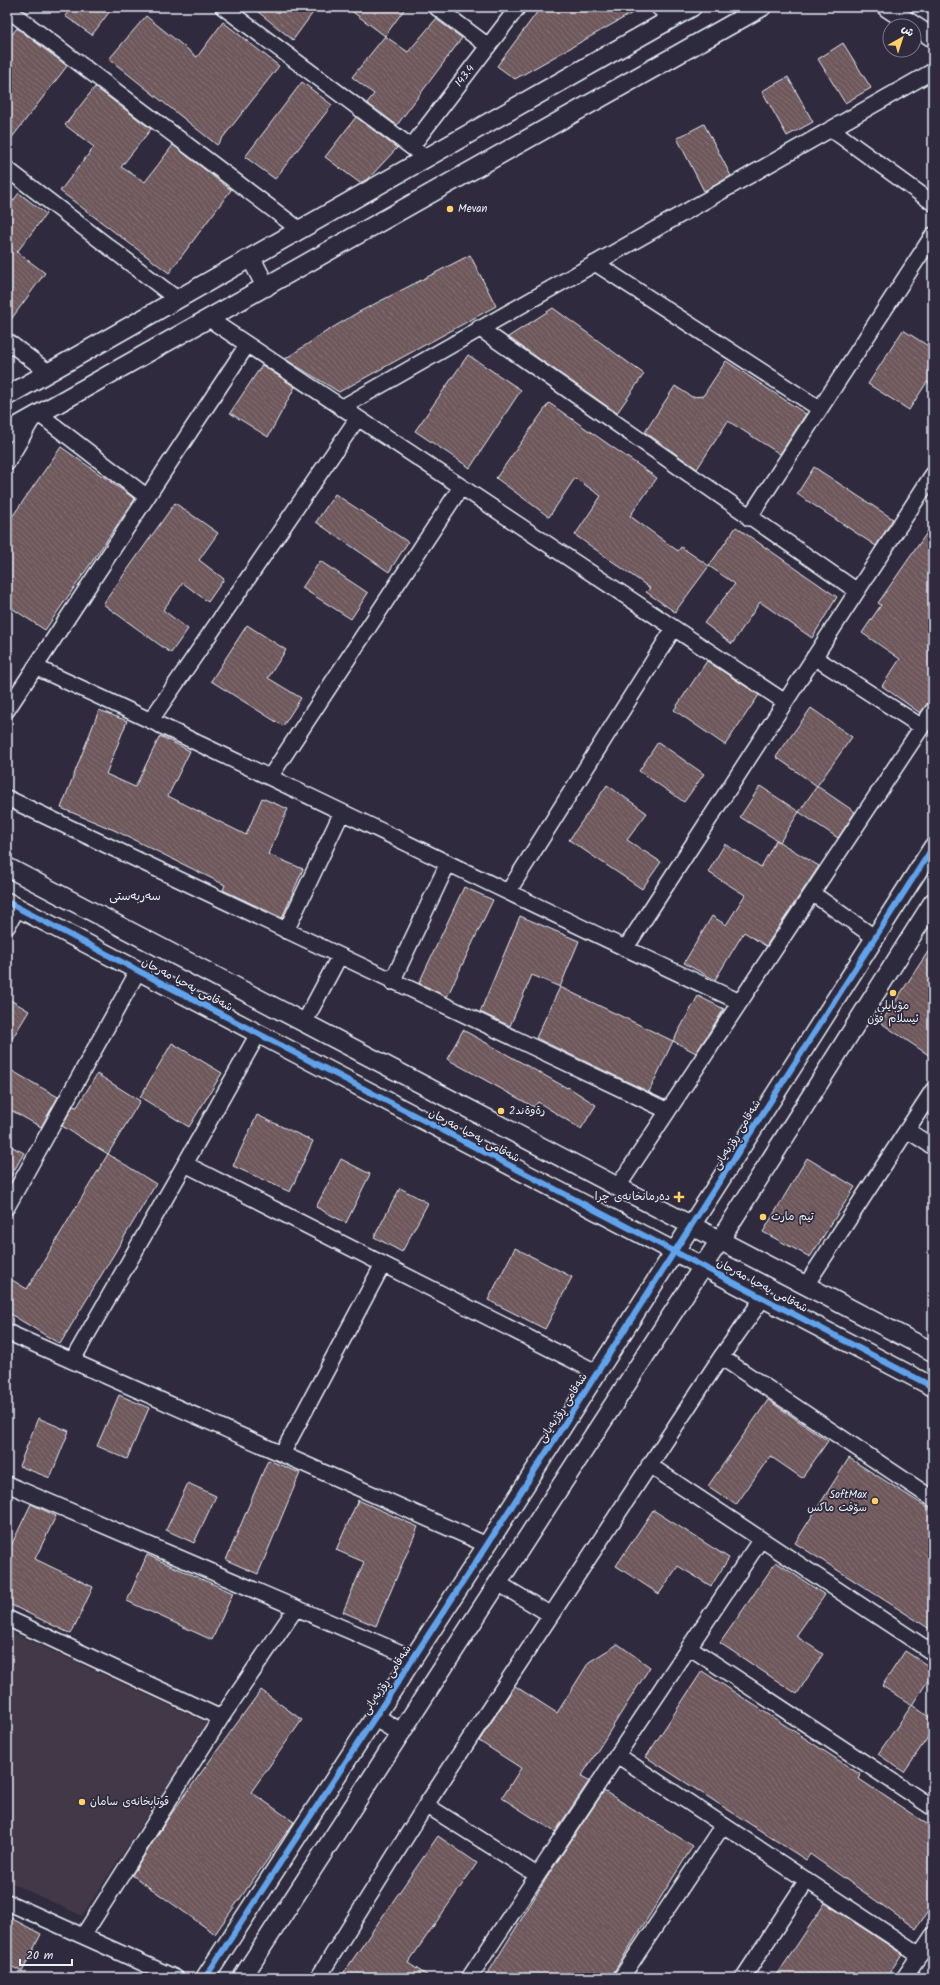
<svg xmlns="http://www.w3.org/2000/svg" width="940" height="1985" viewBox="0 0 940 1985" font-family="Kalam,'Playpen Sans Arabic',sans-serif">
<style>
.built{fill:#423846}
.building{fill:url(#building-back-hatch);stroke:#e8f1f8}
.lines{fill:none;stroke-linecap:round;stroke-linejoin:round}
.minor-casing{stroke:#e8f1f8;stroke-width:18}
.tertiary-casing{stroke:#e8f1f8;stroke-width:21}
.minor{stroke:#2f2a3d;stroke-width:15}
.tertiary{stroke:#2f2a3d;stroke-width:18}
.cycleway-casing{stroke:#2f2a3d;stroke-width:8}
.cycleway{stroke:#60a3ed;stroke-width:6}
.poi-dot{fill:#ffd166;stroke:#2f2a3d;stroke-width:1.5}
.labels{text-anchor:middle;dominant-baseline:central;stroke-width:3.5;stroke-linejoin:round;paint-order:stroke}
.street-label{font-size:11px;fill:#e8f1f8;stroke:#2f2a3d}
.poi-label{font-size:11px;fill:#e8f1f8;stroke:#2f2a3d;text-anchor:start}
.neighbourhood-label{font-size:12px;fill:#e8f1f8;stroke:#2f2a3d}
</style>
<defs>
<pattern id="building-back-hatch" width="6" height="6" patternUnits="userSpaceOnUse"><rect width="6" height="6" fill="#6e595c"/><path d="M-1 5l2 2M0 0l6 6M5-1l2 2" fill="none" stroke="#837174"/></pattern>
</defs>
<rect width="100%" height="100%" fill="#2f2a3d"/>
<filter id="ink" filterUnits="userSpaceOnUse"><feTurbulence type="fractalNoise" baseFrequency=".025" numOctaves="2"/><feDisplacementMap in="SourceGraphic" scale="8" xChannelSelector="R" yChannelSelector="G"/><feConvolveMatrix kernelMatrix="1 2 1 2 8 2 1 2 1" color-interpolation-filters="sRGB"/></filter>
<g filter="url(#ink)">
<!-- built -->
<path class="built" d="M7,1630L208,1723L82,1916L7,1881Z"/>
<!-- building -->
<path class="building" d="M72,7H113L92,35L65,16Z
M252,7H317L293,40Z
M346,7H406L385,36Z
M541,7H643L515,79L497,66Z
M146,16L197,57L223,22L279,66L217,145L109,59Z
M436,19L462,38L397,125L367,103L374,94L352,77L385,36L408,52Z
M17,28L67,66L7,144V91L14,82L7,77V41Z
M843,43L871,88L845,103L818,59Z
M788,77L813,122L787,136L762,91Z
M302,82L332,105L275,179L245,157Z
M95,87L151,129L121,167L145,182L173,145L231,190L169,273L60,191L94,147L65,125Z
M356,117L397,148L369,178L360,183L325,157Z
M704,124L731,176L704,191L677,138Z
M19,193L46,214L17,252L45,273L7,325V209Z
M470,255L496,306L339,392L285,359L327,331L357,313Z
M553,308L644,374L617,413L508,337Z
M903,330L933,349V386L927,382L909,410L868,384Z
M468,355L521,390L470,468L415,431Z
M726,361L806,414L780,454L728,421L697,469L645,432L675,386L692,397L703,396Z
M262,365L295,387L268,437L230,413Z
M549,403L657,478L630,516L678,551L681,547L709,566L675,612L646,592L650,588L575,535L601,496L575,478L549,517L496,478Z
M61,447L135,499L45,630L7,605V524Z
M814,467L893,519L876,546L797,494Z
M335,494L408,542L389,572L316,522Z
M175,503L218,533L199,560L224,579L208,602L183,583L163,610L188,629L171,653L103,604Z
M933,524V697L920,713L882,686L900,659L862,633L881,605L878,603Z
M736,527L837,597L812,638L760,602L732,644L704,623L735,584L709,566Z
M320,561L368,593L351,619L302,588Z
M247,625L286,650L268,678L301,698L283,726L211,681Z
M707,661L759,695L725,745L674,710Z
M811,708L852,737L817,786L776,757Z
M99,710L127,721L106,774L135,787L160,736L190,751L168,796L246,835L262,798L288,809L268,854L303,869L282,918L223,890L225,885L114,830L61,808Z
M658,742L704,774L684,802L639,771Z
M607,785L647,813L627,840L661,862L642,889L569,840Z
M760,786L799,812L780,842L740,817Z
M817,786L855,812L838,838L799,812Z
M776,840L819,866L766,946L744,932L715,980L684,963L712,916L726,925L745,895L708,872L725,844L761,867Z
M464,887L493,900L447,997L419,983Z
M520,916L579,941L560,987L532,975L510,1026L480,1012Z
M933,944V1058L881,1023Z
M560,987L673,1041L649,1092L536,1038Z
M698,996L724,1009L696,1053L673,1041Z
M7,998L29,1011L7,1047Z
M463,1030L567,1088L568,1087L596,1105L581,1129L538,1102L534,1107L447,1059Z
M172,1043L222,1073L189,1127L140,1097Z
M7,1068L58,1097L41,1127L7,1108Z
M97,1074L140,1101L108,1154L62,1126L73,1106L77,1107Z
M257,1115L313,1141L290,1192L233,1166Z
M7,1144L24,1153L7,1183Z
M108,1154L156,1184L60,1344L7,1312V1277L27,1289Z
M807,1158L855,1187L810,1257L763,1232Z
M341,1159L370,1174L346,1223L316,1207Z
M400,1188L428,1203L402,1252L374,1237Z
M515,1248L572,1277L545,1329L488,1300Z
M119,1395L149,1408L127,1459L97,1446Z
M768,1400L828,1441L802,1478L770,1456L736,1505L708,1486Z
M38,1418L69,1431L50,1478L19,1466Z
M849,1458L933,1511V1631L795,1543Z
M268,1460L300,1473L258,1574L226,1560Z
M188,1483L216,1496L194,1543L166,1530Z
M358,1500L418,1527L376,1626L343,1612L364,1562L336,1550Z
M31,1504L56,1516L35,1559L93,1587L71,1634L7,1603V1554Z
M653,1510L729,1558L711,1586L678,1566L659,1594L616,1566Z
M147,1555L233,1593L212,1640L127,1601Z
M776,1562L825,1595L796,1636L823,1654L797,1694L720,1643Z
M618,1644L650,1667L581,1777L589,1781L555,1832L502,1798L521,1768L479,1741L515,1686L557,1713L589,1662Z
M905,1651L933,1669V1673L912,1705L882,1686Z
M702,1671L861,1775L859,1779L933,1828V1904L916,1929L810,1854L806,1860L646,1757Z
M261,1690L302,1720L251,1792L294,1822L215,1934L132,1875L169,1817Z
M912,1705L933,1720V1730L904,1772L878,1754Z
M604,1791L693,1846L627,1951L610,1978H485L551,1871Z
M438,1836L477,1863L408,1963L431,1978H340Z
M825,1903L902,1954L886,1978H775Z
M7,1916L41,1934L22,1972L7,1964Z"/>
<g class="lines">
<!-- minor casing -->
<g class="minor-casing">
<path id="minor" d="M223,7L426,158
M436,7L488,46
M658,7L672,18
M7,9L300,230
M831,129L933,203
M412,146L518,7
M7,169L177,299
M595,263L820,409
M209,319L785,702
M479,328L857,591
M7,341L48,372
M341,408L933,71
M39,414L147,497
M7,463L33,418
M749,518L933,235
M814,657L922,727
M35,667C272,775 504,893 740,1002
M7,710L247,345
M151,720L357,419
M270,777L461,487
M7,798L668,1111
M508,892L674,628
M812,893L874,937
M7,927L18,907
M286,931L342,812
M625,949L933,474
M392,982L448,863
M304,1023L339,957
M907,1130L933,1147
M185,1164L598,1373
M617,1188L933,710
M7,1207L138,971
M806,1285L933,1090
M7,1332L487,1545
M721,1357L933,1499
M72,1361L185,1164L258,1034
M282,1454L383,1264
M649,1465L933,1653
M7,1484L413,1658
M498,1583L551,1615
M7,1618L221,1718
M689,1647L933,1808
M617,1755L920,1955
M426,1805L537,1875
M7,1902L176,1978
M83,1936L221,1718L296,1608
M318,1978L426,1805L721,1357L763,1298
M469,1978L761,1539
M621,1978L723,1825
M743,1978L807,1880
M904,1978L933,1935"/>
</g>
<!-- tertiary casing -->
<g class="tertiary-casing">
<path id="tertiary" d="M886,7L933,38
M251,258L266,287
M7,396L692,7
M7,432L762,7
M7,867L933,1352
M7,902L933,1387
M375,1717L401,1733
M205,1978L487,1545L933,847
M242,1978L720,1240L933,902"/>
</g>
<!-- minor -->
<use href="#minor" class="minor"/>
<!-- tertiary -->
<use href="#tertiary" class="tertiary"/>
<!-- cycleway casing -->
<g class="cycleway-casing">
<path id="cycleway" d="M7,902L933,1387
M205,1978L487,1545L933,847"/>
</g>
<!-- cycleway -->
<use href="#cycleway" class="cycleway"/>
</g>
</g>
<!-- markers -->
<g class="poi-dot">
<circle cx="450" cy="209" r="4"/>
<circle cx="893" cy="993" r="4"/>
<circle cx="501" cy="1111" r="4"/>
<path d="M677 1191h4v4h4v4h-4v4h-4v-4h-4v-4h4z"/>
<circle cx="763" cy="1217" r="4"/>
<circle cx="875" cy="1501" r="4"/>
<circle cx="82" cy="1802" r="4"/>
</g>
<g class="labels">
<!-- street labels -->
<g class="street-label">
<text transform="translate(465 76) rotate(-53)">143.4</text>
<text transform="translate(187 985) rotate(28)">شەقامی یەحیا مەرجان</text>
<text transform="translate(737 1135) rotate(-58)">شەقامی ڕۆژبەیانی</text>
<text transform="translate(474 1136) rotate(28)">شەقامی یەحیا مەرجان</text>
<text transform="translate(762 1286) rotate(28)">شەقامی یەحیا مەرجان</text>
<text transform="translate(563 1408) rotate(-57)">شەقامی ڕۆژبەیانی</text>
<text transform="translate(387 1680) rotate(-57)">شەقامی ڕۆژبەیانی</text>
</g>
<!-- poi labels -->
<g class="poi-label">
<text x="458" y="209">Mevan</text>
<text x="893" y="1006" text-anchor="middle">مۆبایلی<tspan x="893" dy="13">ئیسلام فۆن</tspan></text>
<text x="509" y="1111">رةوةند2</text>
<text x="670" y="1197" text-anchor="end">دەرمانخانەی چرا</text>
<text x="771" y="1217">تیم مارت</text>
<text x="867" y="1495" text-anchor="end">SoftMax<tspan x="867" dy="13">سۆفت ماکس</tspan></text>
<text x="90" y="1802">قوتابخانەی سامان</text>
</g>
<!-- neighbourhood labels -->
<g class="neighbourhood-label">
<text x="135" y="896">سه‌ربه‌ستی</text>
</g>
</g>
<!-- margin -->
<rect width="940" height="1985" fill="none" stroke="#2f2a3d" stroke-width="24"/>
<rect x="12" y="12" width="916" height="1961" fill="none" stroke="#e8f1f8" stroke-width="1.5" filter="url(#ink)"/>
<!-- north arrow -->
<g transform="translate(902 38) rotate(39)"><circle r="19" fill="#2f2a3d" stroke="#797a88"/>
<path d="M0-3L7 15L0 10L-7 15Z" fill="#ffd166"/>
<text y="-6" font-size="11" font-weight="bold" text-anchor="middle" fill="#e8f1f8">ش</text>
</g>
<!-- scale -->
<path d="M20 1959v6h52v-6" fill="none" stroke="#e8f1f8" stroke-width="2"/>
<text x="26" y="1959" font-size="12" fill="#e8f1f8" stroke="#2f2a3d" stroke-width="3" paint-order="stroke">20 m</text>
</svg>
